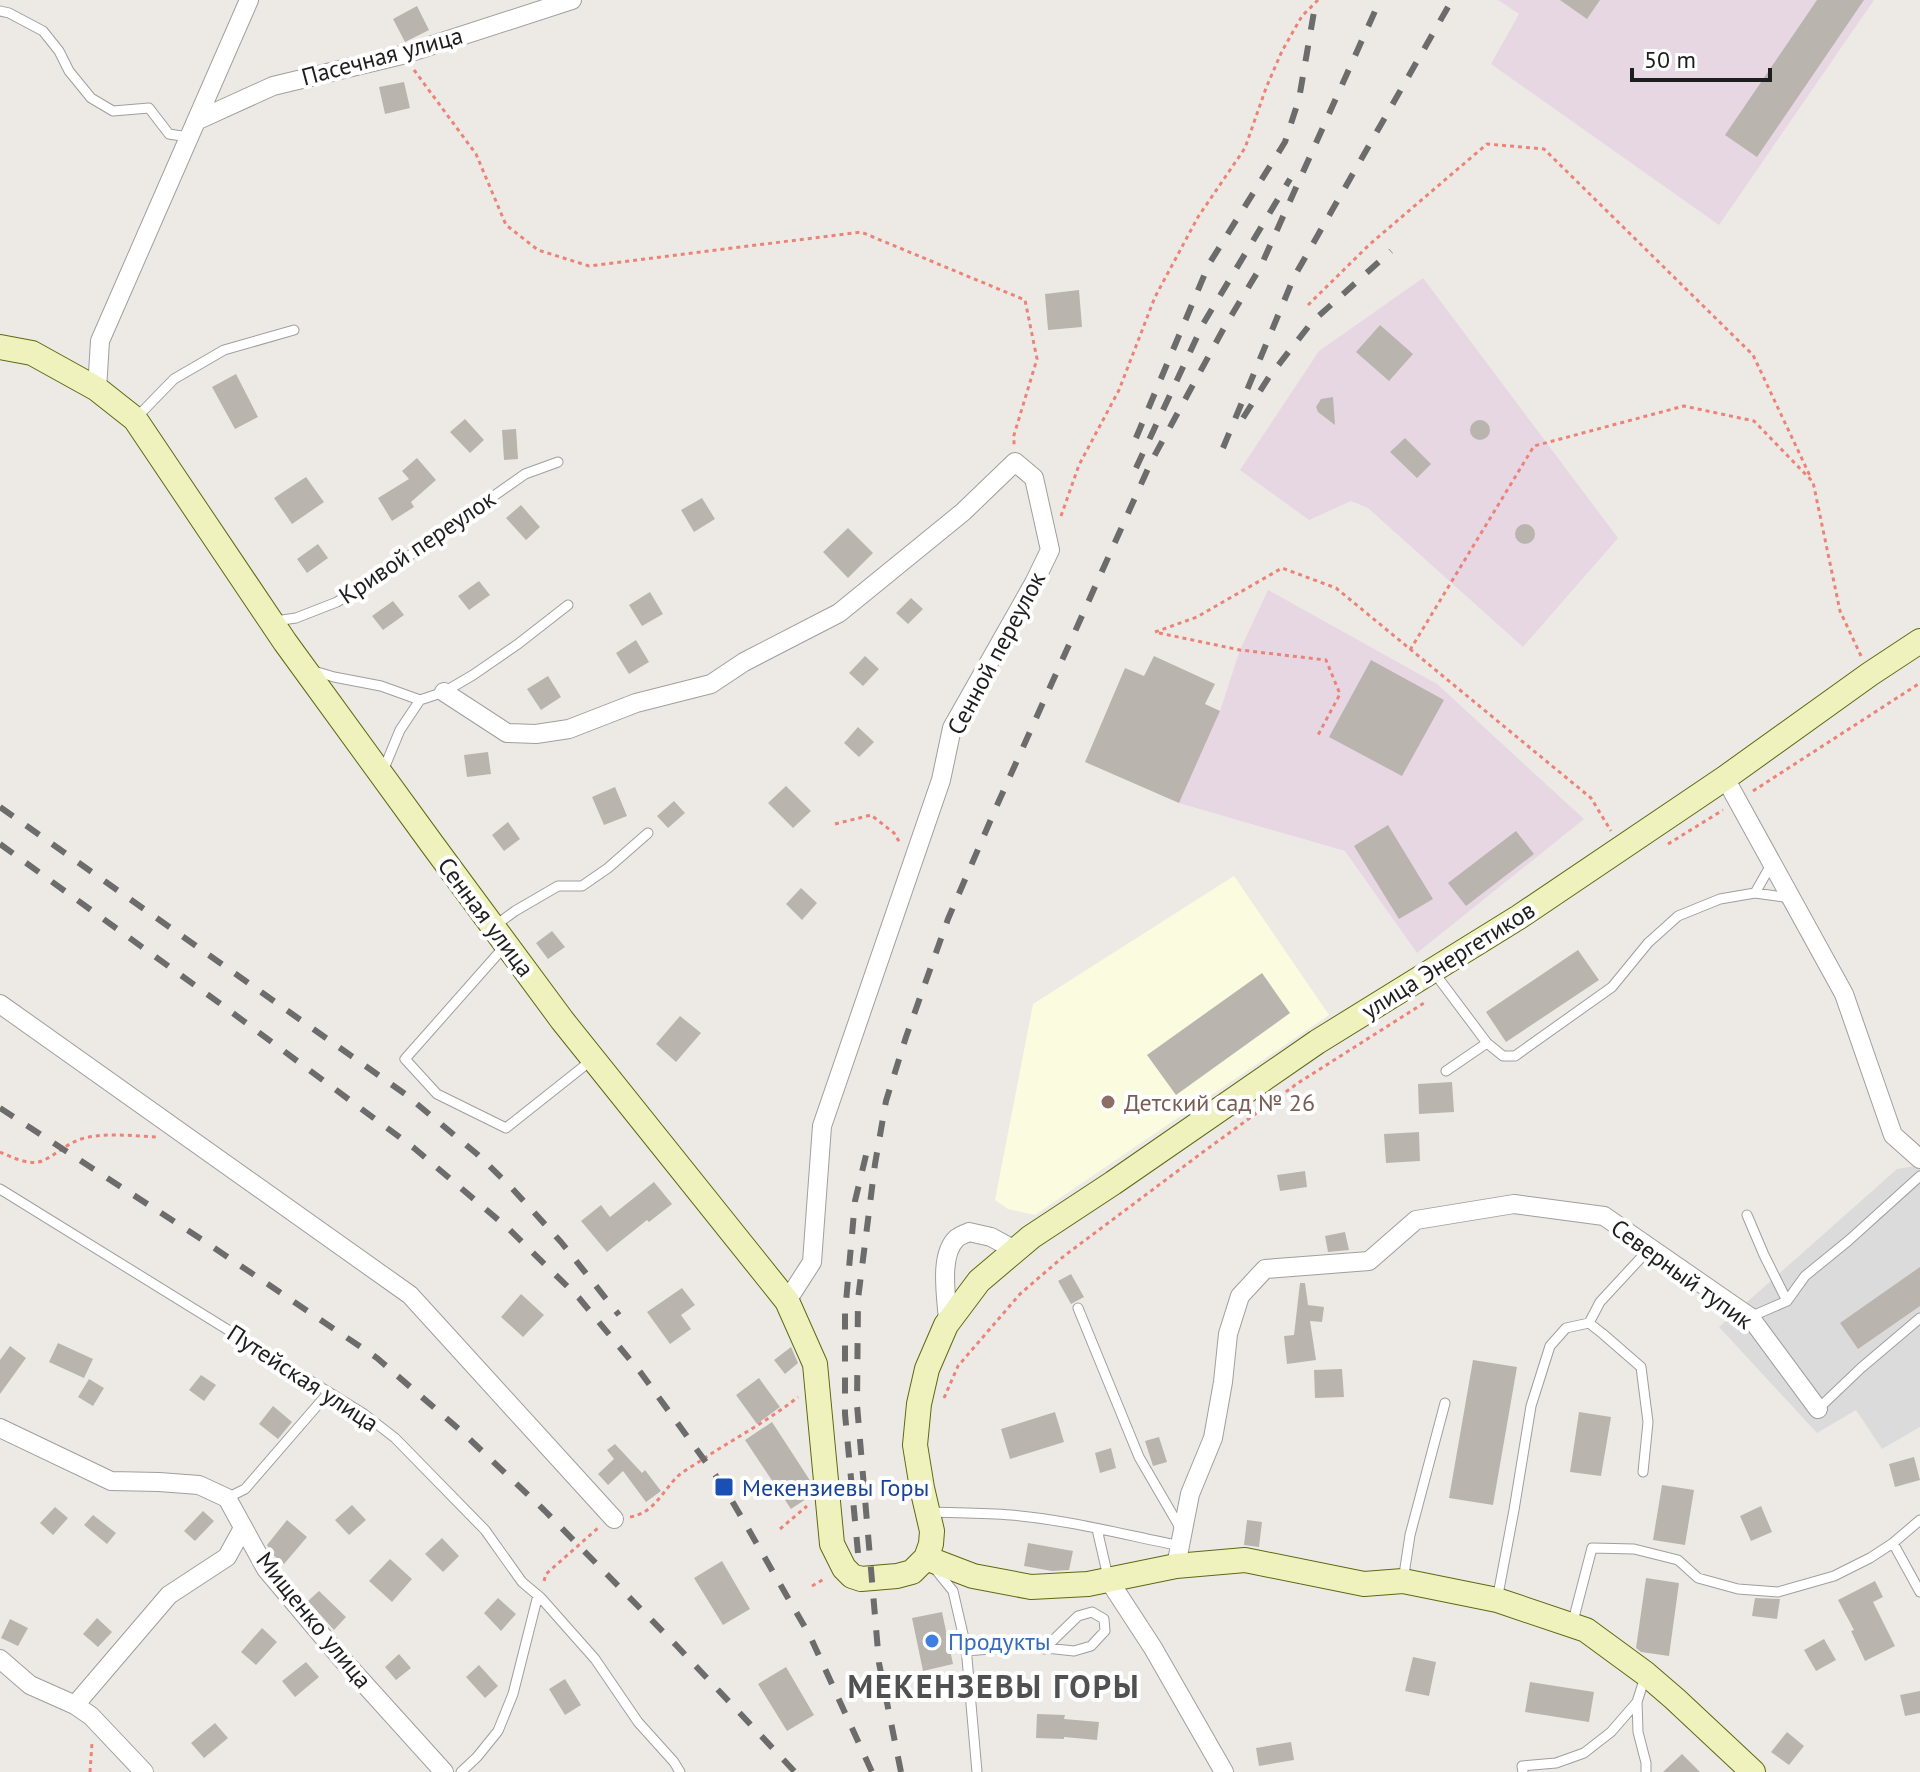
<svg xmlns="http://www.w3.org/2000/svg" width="1920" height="1772" viewBox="0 0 1920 1772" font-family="'PT Sans',sans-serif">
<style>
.residential{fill:#dbdbdb}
.industrial{fill:#e6d7e3}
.education{fill:#fbfbe0}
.building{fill:#bab4ae}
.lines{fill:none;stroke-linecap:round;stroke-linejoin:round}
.lane-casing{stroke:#9f9f9f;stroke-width:11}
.street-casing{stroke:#9f9f9f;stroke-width:20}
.secondary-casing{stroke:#5f6811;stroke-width:26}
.path{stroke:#ea8479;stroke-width:3;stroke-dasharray:4 4;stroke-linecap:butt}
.lane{stroke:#fff;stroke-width:9}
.street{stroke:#fff;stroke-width:18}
.secondary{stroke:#f0f2be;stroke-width:24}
.rail{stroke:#6c6c6c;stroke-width:6;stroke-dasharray:16 16;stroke-linecap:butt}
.education-dot{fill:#8d6e63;stroke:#fff;stroke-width:3}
.transit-dot{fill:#1a4fb4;stroke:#fff;stroke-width:3}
.shop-dot{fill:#3f7fe0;stroke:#fff;stroke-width:3}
.labels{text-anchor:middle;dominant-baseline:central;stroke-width:8;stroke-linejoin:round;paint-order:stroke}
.street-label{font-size:24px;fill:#1e1e1e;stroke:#fff}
.education-label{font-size:24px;fill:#785e54;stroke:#fff;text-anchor:start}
.transit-label{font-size:24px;fill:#164399;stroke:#fff;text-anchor:start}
.shop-label{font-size:24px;fill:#366cbe;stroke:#fff;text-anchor:start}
.district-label{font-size:32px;font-weight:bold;letter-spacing:2px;fill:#515151;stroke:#fff}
</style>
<rect width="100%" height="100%" fill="#edeae5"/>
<!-- residential -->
<path class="residential" d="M1920,1165V1427L1882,1449L1856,1410L1817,1433L1719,1327L1897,1169Z"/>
<!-- industrial -->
<path class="industrial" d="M1498,0H1874L1719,225L1491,64L1519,14Z
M1423,278L1618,538L1523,647L1368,508L1351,501L1309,520L1240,470L1319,351Z
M1268,590L1437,684L1584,819L1417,953L1345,851L1179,803L1220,711L1240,650Z"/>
<!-- education -->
<path class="education" d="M1234,876L1329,1015L1035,1215L1008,1209L995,1200L1033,1004Z"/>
<!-- building -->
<path class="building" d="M1560,0H1600L1587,19Z
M1817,0H1864L1757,157L1725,135Z
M417,6L429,30L405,42L393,19Z
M404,82L410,108L385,114L379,87Z
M1079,290L1082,327L1048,330L1045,294Z
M1380,325L1413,354L1389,381L1356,352Z
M236,374L258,417L235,429L212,387Z
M1333,397L1335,425L1318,412L1316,407L1321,399Z
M465,419L484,440L470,453L450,432Z
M1470 430a10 10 0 1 1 20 0a10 10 0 1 1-20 0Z
M516,429L518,459L504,460L502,430Z
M1405,438L1431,464L1417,478L1390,452Z
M417,458L436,480L411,502L414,507L392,521L378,498L409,479L402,471Z
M306,477L324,502L292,524L274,498Z
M702,498L715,519L694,532L681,510Z
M521,505L540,527L526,540L506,518Z
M1515 534a10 10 0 1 1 20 0a10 10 0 1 1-20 0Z
M848,528L873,553L848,578L823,552Z
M318,544L328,558L307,573L297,559Z
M479,581L490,595L469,610L458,596Z
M650,592L663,614L642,626L629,605Z
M911,598L923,609L908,624L896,613Z
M393,601L404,615L383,630L372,616Z
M636,640L649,662L629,674L616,653Z
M865,656L879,669L863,686L849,673Z
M1154,656L1215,684L1205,704L1220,711L1179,803L1085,762L1125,668L1144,676Z
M1371,660L1444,700L1402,776L1329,737Z
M548,676L561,697L541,710L527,689Z
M858,727L874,742L859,757L844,743Z
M488,752L491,774L467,777L464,755Z
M786,786L811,811L793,828L768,803Z
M615,787L627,816L604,825L592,797Z
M674,801L685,813L668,828L657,816Z
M508,822L520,839L504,851L492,835Z
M1388,825L1433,899L1399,919L1354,846Z
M1516,831L1534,854L1466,906L1448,883Z
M801,888L817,903L802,920L786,904Z
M552,931L565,947L548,959L536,943Z
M1578,950L1599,980L1506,1042L1486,1012Z
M1262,973L1290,1013L1176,1095L1147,1055Z
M680,1016L701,1033L676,1062L656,1044Z
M1452,1082L1454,1112L1419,1114L1418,1084Z
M1419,1132L1420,1161L1386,1163L1384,1134Z
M1305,1171L1307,1187L1280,1191L1277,1175Z
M654,1182L672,1204L649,1222L647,1220L607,1252L581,1221L601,1205L610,1217Z
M1345,1232L1349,1250L1328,1252L1325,1236Z
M1920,1267V1306L1858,1349L1840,1323Z
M1071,1274L1084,1297L1071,1304L1058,1281Z
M1300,1283H1305L1308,1305L1324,1307L1322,1322L1310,1321L1316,1360L1287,1364L1284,1336L1294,1335Z
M682,1288L695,1305L681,1315L691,1329L670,1344L647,1312Z
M521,1294L544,1315L523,1337L501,1317Z
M58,1343L93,1359L84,1378L49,1362Z
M10,1346L26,1358L0,1394V1360Z
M791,1347L798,1363L785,1374L774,1360Z
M1473,1360L1517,1367L1493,1505L1449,1498Z
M1342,1369L1344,1397L1315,1398L1314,1370Z
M201,1375L216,1385L204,1401L189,1390Z
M759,1378L780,1407L757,1424L736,1395Z
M89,1379L104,1388L93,1406L78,1397Z
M273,1406L292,1422L278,1439L259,1424Z
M1055,1412L1064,1442L1010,1459L1001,1429Z
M1579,1412L1611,1417L1601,1476L1570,1472Z
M772,1422L811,1482L812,1495L791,1509L745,1440Z
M1159,1437L1167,1462L1153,1466L1145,1441Z
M615,1444L642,1473L645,1470L661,1491L646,1502L623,1471L608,1485L598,1474L614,1459L607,1450Z
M1111,1448L1116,1468L1100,1473L1095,1453Z
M1914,1457L1920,1480L1895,1487L1889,1464Z
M1662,1485L1694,1490L1685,1545L1653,1540Z
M352,1505L366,1520L349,1535L335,1520Z
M1761,1506L1772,1532L1751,1541L1740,1516Z
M55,1507L68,1518L53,1535L40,1523Z
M203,1511L214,1521L195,1541L184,1531Z
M93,1515L116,1533L107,1544L84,1525Z
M287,1520L307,1537L284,1564L272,1554L267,1545Z
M1247,1520L1262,1522L1259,1547L1244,1545Z
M442,1538L459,1556L443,1572L425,1554Z
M1028,1543L1073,1551L1069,1570L1052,1571L1024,1566Z
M390,1559L412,1579L392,1602L369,1581Z
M722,1561L750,1609L723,1625L694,1578Z
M1646,1578L1679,1583L1669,1656L1641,1652L1636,1648Z
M1875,1581L1883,1597L1873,1602L1895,1646L1865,1661L1851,1631L1854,1630L1838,1600Z
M319,1591L346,1617L334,1630L308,1601Z
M498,1598L516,1614L501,1631L484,1613Z
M1755,1598L1780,1599L1777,1619L1752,1616Z
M942,1612L953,1664L923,1671L912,1618Z
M97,1618L112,1632L98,1647L83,1634Z
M10,1619L28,1628L18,1646L1,1638Z
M262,1628L277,1642L256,1665L241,1652Z
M1824,1639L1836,1660L1816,1671L1804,1650Z
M399,1654L411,1668L396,1680L385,1667Z
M1413,1657L1436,1662L1429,1696L1405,1691Z
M306,1662L319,1677L295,1697L282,1681Z
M479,1665L498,1686L485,1698L466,1677Z
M786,1667L814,1715L787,1731L758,1684Z
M565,1679L581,1705L565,1715L549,1689Z
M1530,1682L1594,1692L1589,1722L1525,1712Z
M1920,1691V1713L1905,1716L1900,1695Z
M1037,1714L1065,1715L1064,1719L1099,1722L1097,1740L1064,1737V1739L1036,1738Z
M215,1723L228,1738L204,1758L191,1743Z
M1787,1732L1804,1746L1789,1765L1771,1752Z
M1291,1742L1294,1760L1259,1766L1256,1748Z
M1682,1754L1700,1772H1663Z"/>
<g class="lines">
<!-- lane casing -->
<g class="lane-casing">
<path id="lane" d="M0,11L9,13L43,31L59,51L69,71L91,98L113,111L149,108L169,134L188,137
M135,419L174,379L224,350L294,330
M275,621L296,618L337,602L396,565L525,474L558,462
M314,671L334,677L381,686L420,700
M383,771L400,730L420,700L444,692L473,675L518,644L568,605
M1755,893L1772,863
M496,925L515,911L558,886H582L608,868L648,833
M504,947L405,1059L437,1094L506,1128L593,1059
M1433,971L1487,1043L1503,1056H1515L1612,987L1648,943L1678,916L1720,899L1755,893L1791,898
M1446,1071L1487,1043
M0,1189L364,1414L395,1438L485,1530L522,1582L541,1598L595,1659L638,1722L674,1762L680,1772
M1747,1215L1764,1255L1787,1301
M1078,1308L1139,1457L1182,1531
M1750,1317L1787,1301L1805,1276L1848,1241L1920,1176
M1589,1323L1603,1334L1641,1367L1648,1422L1643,1472
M1818,1409L1861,1368L1920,1318
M227,1498L245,1489L329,1392
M931,1512C958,1513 985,1513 1011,1515C1069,1520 1125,1535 1181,1546
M1097,1529L1108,1577
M1893,1543L1920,1592
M936,1570L953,1591L966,1647L977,1772
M1403,1581L1410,1535L1445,1403
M1497,1600L1514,1510L1531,1406L1550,1346L1566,1328L1589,1323L1600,1302L1650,1248
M1572,1625L1592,1548L1634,1549L1678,1560L1698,1578L1738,1589L1778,1592L1834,1576L1870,1558L1893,1543L1920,1520
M966,1651L1027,1646L1074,1651L1091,1646L1105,1631L1104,1619L1092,1612L1078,1616L1044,1649
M1637,1702L1638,1732L1646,1763V1772
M461,1772L477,1757L498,1731L513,1694L538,1595
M1523,1772L1522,1766L1556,1763L1584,1753L1611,1732L1637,1702L1645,1677"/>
</g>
<!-- street casing -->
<g class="street-casing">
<path id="street" d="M196,121L273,86L402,55L572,0
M97,389L100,341L249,0
M444,692L507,733L536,734L569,729L636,703L711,684L744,662L839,613L963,512L1015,462L1034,478L1050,550L1034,583L952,728L941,780L822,1126L812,1262L787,1301
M1725,778L1844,994L1893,1135L1920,1159
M0,1004L410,1295L614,1519
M948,1322C947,1299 938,1255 957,1238C961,1235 965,1234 969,1232L991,1237L1015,1250
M0,1428L111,1481L159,1482L199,1485L227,1498L266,1569L341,1658L444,1772
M1176,1566L1190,1494L1213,1438L1223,1382L1228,1334L1240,1296L1265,1269L1369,1261L1416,1220L1514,1204L1604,1216L1750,1317L1818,1409
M1108,1579L1153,1648L1224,1772
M0,1659L30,1685L75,1705L91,1716L144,1772
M75,1705L169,1595L227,1557L243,1528"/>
</g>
<!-- secondary casing -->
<g class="secondary-casing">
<path id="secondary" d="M0,347L32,353L97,389L135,419L285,642L432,844L562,1020L787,1301L815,1364L832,1544L844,1568L852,1576L861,1579L897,1576L912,1572L926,1558L931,1544L932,1531L922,1488L915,1445L919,1404L927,1369L946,1325L979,1281L1031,1237L1113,1183L1317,1042L1519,917L1725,778L1870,674L1920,641
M926,1558L973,1576L1031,1587L1088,1584L1176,1566L1245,1560L1364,1584L1403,1581L1497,1600L1586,1630L1646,1674L1675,1699L1753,1772"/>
</g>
<!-- path -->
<path class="path" d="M414,70L476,154L506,225L538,250L589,266L861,232L1025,300L1037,359L1014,435V445
M1308,305L1370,244L1487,144L1544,149L1753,355L1811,478
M1061,516L1079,465L1119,390L1155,297L1198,217L1245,148L1266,88L1282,51L1302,16L1318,0
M1155,632L1197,617L1282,568L1336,588L1591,798L1611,831
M1159,633L1240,650L1326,660L1340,694L1318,735
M1410,650L1534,446L1684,406L1754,421L1813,482L1840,611L1861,656
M1753,791L1920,683
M835,824L871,815L894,833L900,843
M1668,844L1723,810
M0,1152C11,1157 30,1166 42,1161C56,1155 66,1144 81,1139C104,1132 132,1136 156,1137
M944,1398L958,1366L1020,1294L1064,1256L1203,1152L1298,1083L1424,1003
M630,1517C654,1513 662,1492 677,1477C684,1470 695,1465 703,1459C735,1438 768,1421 798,1397
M780,1529L807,1506
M544,1581L546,1574L598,1528
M812,1586L826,1578
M90,1772L92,1743"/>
<!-- lane -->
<use href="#lane" class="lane"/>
<!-- street -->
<use href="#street" class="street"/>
<!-- secondary -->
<use href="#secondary" class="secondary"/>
<!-- rail -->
<path class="rail" d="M1243,418L1269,377L1312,322L1391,251
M1136,438L1209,264L1285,142L1299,99L1316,0
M1223,448L1294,277L1452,0
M1136,468L1203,324L1290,179
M0,807L405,1094L477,1154L510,1186L561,1242L619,1315
M0,844L222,1005L414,1148L509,1229L579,1298L641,1373L724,1487L810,1636L872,1772
M0,1108L204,1241L377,1358L461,1431L544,1510L676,1645L795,1772
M858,1553L845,1414V1313L855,1201L867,1151
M901,1772L879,1663L857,1405L858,1299L875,1164L886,1101L906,1037L948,919L998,803L1151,462L1225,326L1260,268L1380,0"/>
</g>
<!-- markers -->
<circle class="education-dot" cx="1108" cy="1102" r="8"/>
<rect class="transit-dot" x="714" y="1477" width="20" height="20" rx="4"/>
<circle class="shop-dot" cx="932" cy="1641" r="8"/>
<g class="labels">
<!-- street labels -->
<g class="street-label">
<text transform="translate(382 56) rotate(-15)">Пасечная улица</text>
<text transform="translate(417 547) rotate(-34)">Кривой переулок</text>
<text transform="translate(996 653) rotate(-62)">Сенной переулок</text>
<text transform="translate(486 917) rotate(53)">Сенная улица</text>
<text transform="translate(1448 960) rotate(-32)">улица Энергетиков</text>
<text transform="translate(1682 1274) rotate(36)">Северный тупик</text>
<text transform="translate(303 1378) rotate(33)">Путейская улица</text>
<text transform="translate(314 1620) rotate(51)">Мищенко улица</text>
</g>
<!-- education labels -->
<g class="education-label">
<text x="1124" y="1102">Детский сад № 26</text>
</g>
<!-- transit labels -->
<g class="transit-label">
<text x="742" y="1487">Мекензиевы Горы</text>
</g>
<!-- shop labels -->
<g class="shop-label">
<text x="948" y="1641">Продукты</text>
</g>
<!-- district labels -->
<g class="district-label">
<text x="994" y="1686">МЕКЕНЗЕВЫ ГОРЫ</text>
</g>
</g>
<!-- scale -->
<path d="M1632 68v12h138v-12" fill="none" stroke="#1e1e1e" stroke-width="4"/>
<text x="1644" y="68" font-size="24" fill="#1e1e1e" stroke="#ffffff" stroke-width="6" paint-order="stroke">50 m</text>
</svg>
